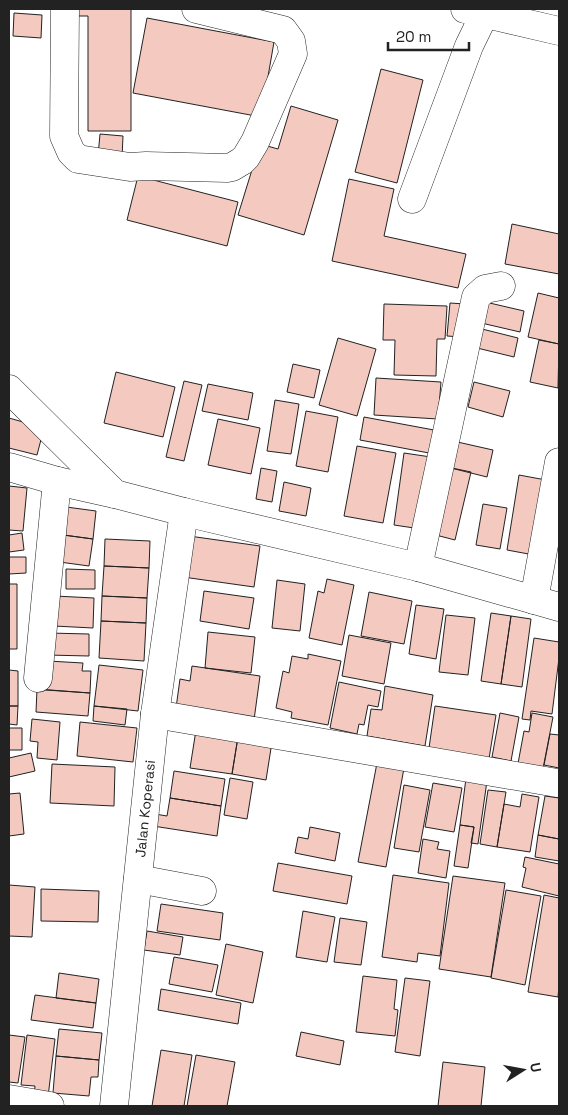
<svg xmlns="http://www.w3.org/2000/svg" width="568" height="1115" viewBox="0 0 568 1115" font-family="'Space Grotesk',sans-serif">
<style>
.building{fill:#f3c9c0;stroke:#222}
.lines{fill:none;stroke-linecap:round;stroke-linejoin:round}
.minor-casing{stroke:#222;stroke-width:29}
.highway-casing{stroke:#222;stroke-width:29}
.minor{stroke:#fff;stroke-width:28}
.highway{stroke:#fff;stroke-width:28}
.labels{text-anchor:middle;dominant-baseline:central;stroke-width:4;stroke-linejoin:round;paint-order:stroke}
.street-label{font-size:14px;fill:#222;stroke:#fff}
</style>
<rect width="100%" height="100%" fill="#fff"/>
<!-- building -->
<path class="building" d="M75,9H131V131H88V16H75Z
M14,13L42,15L41,38L13,36Z
M147,18L274,42L261,117L133,93Z
M381,69L423,80L397,183L355,172Z
M291,106L338,120L304,235L238,215L260,144L278,149Z
M100,134L123,136L122,158L98,156Z
M138,176L238,202L227,246L127,220Z
M349,179L394,189L384,236L466,254L458,288L332,261Z
M512,224L559,234V274L505,264Z
M538,293L559,298V344L528,337Z
M481,301L524,311L520,332L477,322Z
M450,303L465,304L462,337L447,336Z
M384,304L447,306L445,339H437L436,376L394,375L395,340H383Z
M478,328L518,338L514,357L473,347Z
M338,338L376,349L357,416L319,405Z
M539,340L559,344L558,388L530,382Z
M293,364L320,370L314,398L287,392Z
M116,372L175,387L163,437L104,423Z
M376,378L441,382L438,419L374,415Z
M184,381L202,385L184,461L166,457Z
M474,382L510,391L503,417L468,407Z
M208,384L253,393L248,420L202,411Z
M275,400L299,404L291,454L267,451Z
M306,411L338,417L328,472L296,466Z
M364,417L434,430L429,453L360,440Z
M9,418L44,428L37,455L9,448Z
M218,419L260,428L251,474L208,465Z
M453,441L493,450L487,477L447,467Z
M357,446L396,453L383,523L344,516Z
M404,453L431,457L421,529L394,525Z
M447,467L471,472L455,540L432,534Z
M261,468L277,471L272,502L256,499Z
M519,475L546,480L534,555L507,550Z
M284,482L311,488L306,516L279,511Z
M9,486L27,488L23,531L9,530Z
M483,504L507,508L500,549L476,545Z
M59,506L96,511L93,539L56,534Z
M22,533L24,550L9,552V535Z
M56,534L93,539L89,566L52,561Z
M189,536L260,546L254,587L183,577Z
M105,539L150,541L149,568L104,566Z
M9,557H26V573L9,574Z
M104,566L149,568L147,598L102,596Z
M66,569L95,570V589H66Z
M327,579L354,585L342,645L309,638L318,591L324,593Z
M277,580L305,584L300,631L272,628Z
M9,584H17V649H9Z
M204,591L254,598L249,629L200,621Z
M369,592L412,601L404,644L361,636Z
M55,596L94,598L93,628L54,626Z
M102,596L147,598L146,623L101,621Z
M416,605L444,609L436,659L409,654Z
M491,613L511,616L501,684L481,681Z
M446,615L475,618L468,675L439,672Z
M511,616L531,619L522,687L501,684Z
M101,621L146,623L144,661L99,658Z
M208,632L255,637L251,673L205,668Z
M48,633L89,634V656L47,655Z
M349,635L391,643L384,684L342,676Z
M534,638L559,642V658L552,714L531,711L530,720L522,719Z
M308,654L341,661L328,725L291,718L292,712L276,708L283,671L289,673L292,656L308,659Z
M48,661L83,663L82,671H91L90,693L46,690Z
M99,665L143,670L138,711L94,706Z
M192,666L260,676L254,720L176,708L180,679L190,681Z
M9,670L18,671V706H9Z
M339,682L381,691L378,707L368,705L364,725L359,724L357,734L330,728Z
M385,686L433,695L425,746L367,736L371,709L382,710Z
M37,689L90,693L88,716L36,712Z
M9,706H18L17,725L9,724Z
M94,706L127,709L125,725L93,721Z
M435,706L496,715L488,765L428,755Z
M500,713L519,717L511,761L492,757Z
M532,713L553,717L542,774L517,769L524,731L529,732Z
M32,719L60,722L57,760L37,758L38,742L30,741Z
M80,722L137,728L133,762L77,756Z
M9,728H22V750H9Z
M196,730L238,737L232,774L190,768Z
M550,734L559,735V768L544,765Z
M238,737L272,742L266,780L232,774Z
M31,753L35,771L9,777V758Z
M377,763L404,768L386,867L358,862Z
M52,764L115,767L114,806L50,803Z
M174,771L225,779L221,806L170,798Z
M230,778L253,782L247,819L224,815Z
M466,778L487,781L478,844L471,843L474,827L460,825Z
M433,783L462,788L454,832L425,827Z
M404,785L430,790L419,852L394,848Z
M488,790L506,792L497,847L480,844Z
M20,793L24,834L9,836V794Z
M522,794L539,797L530,852L497,847L504,804L520,807Z
M545,796L559,798V839L538,835Z
M170,798L221,806L217,836L153,826L155,814L167,816Z
M460,825L474,827L468,868L454,866Z
M310,827L340,833L335,861L295,853L298,837L308,839Z
M538,835L559,839V861L535,857Z
M423,839L439,842L437,849L450,851L446,878L418,873Z
M525,857L559,864V896L522,887L526,868L523,867Z
M278,863L352,876L347,904L273,891Z
M393,875L449,883L440,956L418,953L417,962L382,957Z
M453,876L505,883L491,977L439,969Z
M9,885L35,887L32,937L9,936Z
M41,889L99,891L98,922L41,921Z
M506,890L541,896L525,985L491,978Z
M544,895L559,898V986L558,997L528,992Z
M161,904L223,913L220,940L157,931Z
M303,911L335,917L327,962L296,957Z
M340,918L367,922L361,965L334,962Z
M147,931L183,937L180,955L144,950Z
M226,944L263,952L253,1003L216,995Z
M174,957L218,965L212,992L169,984Z
M59,973L99,979L96,1003L56,998Z
M363,976L397,980L394,1009L398,1010L395,1036L356,1032Z
M405,978L430,981L420,1056L395,1052Z
M161,989L241,1003L238,1024L158,1010Z
M35,995L96,1003L93,1028L31,1020Z
M59,1029L102,1033L99,1060L56,1056Z
M301,1032L344,1041L340,1065L296,1056Z
M9,1035L25,1037L18,1083L9,1082Z
M27,1035L55,1039L48,1097L34,1095L35,1086L21,1085Z
M161,1050L192,1055L184,1106H152Z
M196,1055L235,1062L227,1106H187Z
M56,1056L99,1060L98,1077H91L89,1096L53,1093Z
M443,1062L485,1067L481,1106H438Z"/>
<g class="lines">
<!-- minor casing -->
<g class="minor-casing">
<g id="minor">
<path d="M65,9L64,136L71,152L78,159L130,167L146,166L227,168L232,167L242,161L246,157L255,142L293,54L291,41L283,30L196,9"/>
<path d="M412,199L469,46L485,13"/>
<path d="M9,389L115,494"/>
<path d="M9,467L57,481L115,494L184,512L418,567L559,607"/>
<path d="M418,567L476,297L485,289L501,286"/>
<path d="M534,600L559,462"/>
<path d="M38,678L57,481"/>
<path d="M155,714L557,783"/>
<path d="M138,879L202,891"/>
<path d="M9,1099L50,1106"/>
<path id="s1" d="M114,1106L155,714L184,512"/>
</g>
</g>
<!-- highway casing -->
<g class="highway-casing">
<path id="highway" d="M465,9L559,31"/>
</g>
<!-- minor -->
<use href="#minor" class="minor"/>
<!-- highway -->
<use href="#highway" class="highway"/>
</g>
<g class="labels">
<!-- street labels -->
<g class="street-label">
<text stroke="none"><textPath href="#s1" startOffset="299">Jalan Koperasi</textPath></text>
</g>
</g>
<!-- border -->
<rect width="568" height="1115" fill="none" stroke="#222222" stroke-width="20"/>
<!-- north arrow -->
<g transform="translate(523 1070) rotate(79)" stroke="#ffffff" stroke-width="4" paint-order="stroke">
<path d="M0-4L9 19L0 12L-9 19Z" fill="#222222"/>
<text y="-8" font-size="14" font-weight="bold" text-anchor="middle" fill="#222222">U</text>
</g>
<!-- scale -->
<path d="M388 42v8h81v-8" fill="none" stroke="#222222" stroke-width="2.5"/>
<text x="396" y="42" font-size="15" fill="#222222" stroke="#ffffff" stroke-width="4" paint-order="stroke">20 m</text>
</svg>
